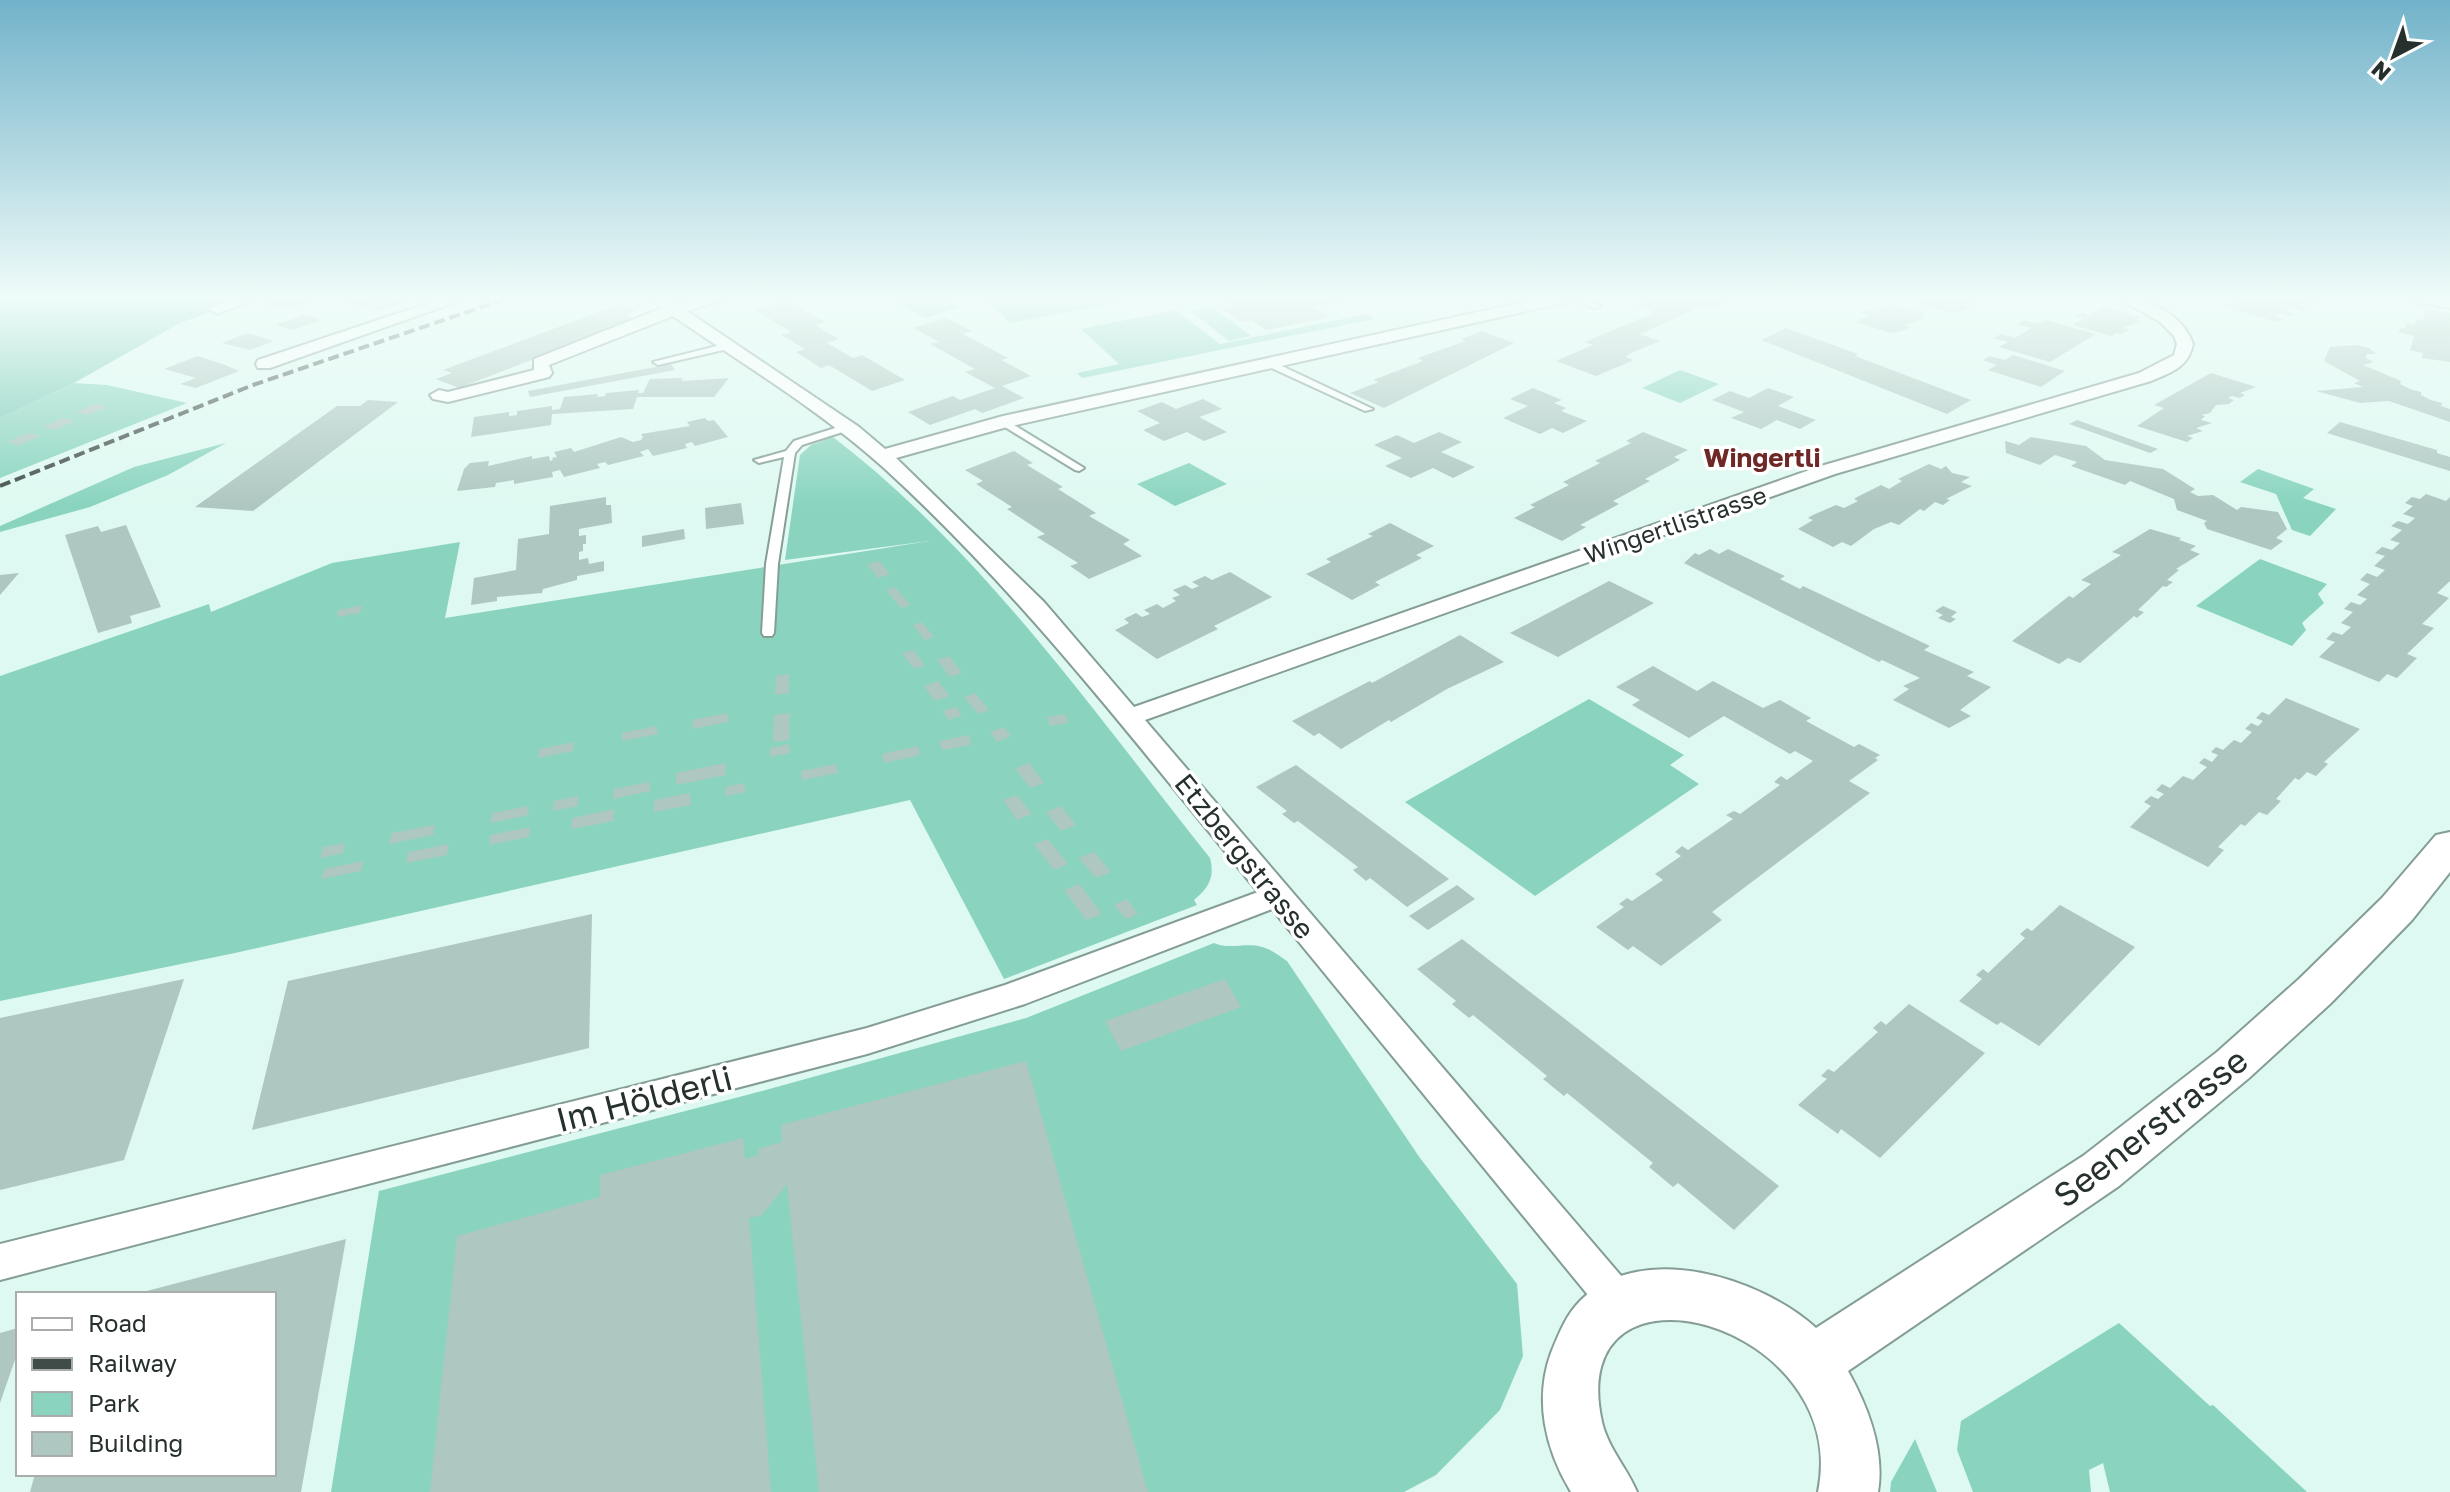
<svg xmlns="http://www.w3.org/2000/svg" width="2450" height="1492" viewBox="0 0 2450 1492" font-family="'Golos Text',sans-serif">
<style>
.green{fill:#8ad4bf}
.forest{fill:#7bcbb6}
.building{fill:#aec7c0}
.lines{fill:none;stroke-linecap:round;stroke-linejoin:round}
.lane-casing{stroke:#849d95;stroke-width:4}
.street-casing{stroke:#849d95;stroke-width:4}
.secondary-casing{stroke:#849d95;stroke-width:4}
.lane{fill:#fff;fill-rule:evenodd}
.street{fill:#fff;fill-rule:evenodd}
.secondary{fill:#fff;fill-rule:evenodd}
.rail{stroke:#404c48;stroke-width:4;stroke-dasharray:11 5;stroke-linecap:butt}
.labels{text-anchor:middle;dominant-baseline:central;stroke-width:7;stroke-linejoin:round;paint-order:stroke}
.far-street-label{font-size:24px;fill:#26302d;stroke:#fff}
.far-neighbourhood-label{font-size:26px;font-weight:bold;fill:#6e2826;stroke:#fff}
.street-label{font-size:28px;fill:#26302d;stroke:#fff}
.near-street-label{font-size:34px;fill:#26302d;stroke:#fff}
</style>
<rect width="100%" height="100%" fill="#def9f1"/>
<!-- green -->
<path class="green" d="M896,297H940L960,307L925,318L890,299Z
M983,297H1147L1010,323Z
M1212,307L1251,336L1229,341L1191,311Z
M1176,310L1220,344L1367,314L1374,319L1082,378L1077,373L1119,364L1081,329Z
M1680,370L1719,384L1680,403L1642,388Z
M74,383L107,385L187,403L0,478V418Z
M833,437C983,552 1093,711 1210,858C1215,877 1209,888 1194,900L1197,905L1004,979L910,800L235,953L0,1001V676L209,604L211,612L332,563L460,542L445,618L929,541L785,560L800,455L811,445Z
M226,443L168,475L90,507L0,532V526L134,467Z
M1189,463L1227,484L1175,506L1137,484Z
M2258,469L2314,489L2303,498L2336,509L2310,536L2292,530L2276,494L2240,482Z
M2260,559L2327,584L2318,594L2324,603L2302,623L2306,630L2292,646L2196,606Z
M1589,699L1684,755L1670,765L1699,784L1535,896L1405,802Z
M1214,943C1229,950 1246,942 1262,947C1271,949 1279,956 1287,961L1420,1158L1517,1284L1523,1356L1500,1410L1436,1475L1404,1492H331L379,1191L762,1091L1026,1018Z
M2119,1323L2210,1406L2213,1405L2307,1492H2110L2103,1463L2089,1470L2091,1492H1973L1957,1450L1961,1421Z
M1915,1439L1937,1492H1890L1891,1482Z"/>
<!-- forest -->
<path class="forest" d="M0,297H252L180,323L74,383L0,418Z"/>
<!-- building -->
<path class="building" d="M285,297H295L310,301L287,309L266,304Z
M351,297H378L384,300L360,307L342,300Z
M1334,297L1341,302L1314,307L1329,317L1266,330L1252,320L1241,322L1222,309L1233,307L1221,298Z
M1658,297H1737L1716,307L1708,305L1700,307L1640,334L1660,341L1631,353L1625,357L1634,360L1596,376L1556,361L1593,345L1585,342L1656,312L1637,306Z
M1928,297H1978L1984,299L1965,305L1970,307L1962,311L1951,313L1917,303Z
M2243,297H2330L2323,300L2314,297L2308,300L2318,303L2297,305L2307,308L2302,311L2292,308L2286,311L2296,314L2290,316L2280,314L2275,316L2284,319L2278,322L2222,307Z
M395,299L405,303L380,311L370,307Z
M788,301L825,322L815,325L839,339L827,343L853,358L862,355L905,380L872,391L829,365L821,368L796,352L805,349L781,335L791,332L755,310Z
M1891,304L1926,314L1921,317L1925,318L1905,325L1910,327L1902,331L1891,333L1856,322L1870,315L1861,313L1868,309L1876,312Z
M618,305L636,311L625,315L638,319L459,388L436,379L452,373L443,370Z
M2103,307L2140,317L2136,320L2141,321L2123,328L2129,330L2122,334L2116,333L2111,336L2073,325L2084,318L2075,316L2081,313L2090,315Z
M2426,310L2450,313V362L2422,358L2423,353L2410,350L2414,336L2398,332L2400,328L2405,329L2407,323L2414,325L2416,319L2423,320Z
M304,315L322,320L293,330L276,325Z
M946,318L972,331L963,334L1008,358L1001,360L1031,376L1002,386L1024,398L982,413L975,409L930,425L908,412L953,396L960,400L995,388L965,372L975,369L930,344L939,342L913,328Z
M2024,320L2038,324L2046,320L2096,334L2050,362L1999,347L2008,342L1994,338L2001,334L2015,338L2031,328L2017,324Z
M1786,328L1858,354L1855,356L1971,400L1947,414L1761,340Z
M1482,331L1514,343L1384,408L1350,393L1379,382L1373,380L1423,361L1418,358L1465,341L1461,339Z
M247,333L274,341L250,350L222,343Z
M2356,345L2369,348L2376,354H2367L2366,358L2374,362L2363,365L2401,381L2400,384L2410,389L2421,392V395L2431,400L2442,403L2441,406L2450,409V422L2389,401L2360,403L2316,391L2363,387L2354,383L2360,381L2324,361L2330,347Z
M2013,355L2065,371L2041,387L1988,370L1997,365L1983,360L1990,356L2005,360Z
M198,356L225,365L239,371L196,388L180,384L196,378L164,369Z
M671,364L675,370L530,397L528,391Z
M2211,373L2256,387L2240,393L2245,395L2240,398L2232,396L2228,398L2234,400L2229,404L2216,405L2210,413L2201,415L2205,416L2201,420L2212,423L2196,428L2203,431L2187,436L2193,438L2187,442L2137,426L2164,408L2154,405Z
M683,378L681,381L729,378L714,397H637L633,409L552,414L551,425L471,437L474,417L509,412V416L517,415V411L552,406V410L560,409L564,397L598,394L597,397L605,396L606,393L639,390L638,393H643L650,379Z
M1533,388L1562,400L1554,403L1566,408L1561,411L1587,421L1563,433L1552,428L1540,434L1503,418L1528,406L1510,399Z
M1768,388L1794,397L1778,406L1816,420L1800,429L1777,420L1761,429L1731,418L1744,412L1712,400L1730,391L1749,398Z
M1203,399L1222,409L1199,417L1227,432L1204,441L1187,432L1164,441L1143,430L1160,423L1137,411L1162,402L1176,409Z
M368,400L398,402L253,511L195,507L337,406H360Z
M96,404L108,407L88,415L76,412Z
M63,418L75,421L54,430L42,427Z
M705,418L708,421L714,420L728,437L695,446L692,442L685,444L687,448L653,456L648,449L640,452L644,456L608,465L605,462L597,464L600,468L564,477L560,470L552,472L553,477L514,484V480L496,483L495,487L457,491L464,469L470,463L489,461L488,466L532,456V459L549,456L550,461L553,460L552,458L557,457L554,452L571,448L574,452L621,437L633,442L641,440L643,437L641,434L690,426L687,422Z
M2077,420L2158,449L2150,453L2069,424Z
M2340,422L2437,450V453L2450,457V471L2327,433Z
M1439,432L1462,442L1441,452L1475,467L1453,478L1433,468L1411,478L1385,466L1402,458L1374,445L1397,435L1414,443Z
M1643,432L1688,450L1674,457L1680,460L1645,479L1650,481L1613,501L1619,504L1580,525L1586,527L1562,541L1514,518L1535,507L1530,505L1569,485L1563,482L1600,463L1595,461L1631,443L1626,441Z
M29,433L41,436L19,445L7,442Z
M2031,437L2086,446L2105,460L2163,469L2195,489L2190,492L2198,496L2213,495L2237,510L2241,507L2278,512L2287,529L2276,538L2283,541L2271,550L2207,529L2204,523L2207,521L2177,510L2174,499L2130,481L2125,485L2071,466L2077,462L2055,455L2040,465L2006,453L2005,441L2019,445Z
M1014,451L1033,463L1027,465L1063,487L1058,489L1096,513L1089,516L1130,540L1123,544L1142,556L1089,579L1070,566L1078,563L1037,537L1045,534L1007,509L1012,507L976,484L983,481L965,470Z
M1929,464L1941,469L1946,466L1952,473L1970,477L1961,482L1972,486L1946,499L1950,500L1943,505L1935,502L1924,511L1920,509L1899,525L1891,522L1874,529L1851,546L1842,542L1833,547L1798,529L1813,520L1808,518L1813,515L1836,505L1844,508L1858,501L1854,499L1859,496L1881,485L1889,489L1902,481L1898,479Z
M2426,494L2446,501L2450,497V581L2437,593L2449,598L2422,624L2434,628L2407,654L2417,658L2397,678L2387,674L2379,682L2319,657L2335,642L2326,639L2333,632L2342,635L2351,627L2341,623L2353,612L2344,609L2351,602L2360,605L2367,599L2357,595L2370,584L2360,580L2367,573L2377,577L2385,570L2374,566L2385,556L2375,553L2382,547L2392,550L2400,543L2390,540L2402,530L2391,526L2398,521L2408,524L2415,518L2403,514L2413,506L2405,503L2412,497L2420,499Z
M606,497V505H611L612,523L579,529V536L586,535V544H583V551L579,552V560L588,558L589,564L604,561V571L577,576V580L543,589L542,593L497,597V601L471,605L474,578L516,570L518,539L549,534L550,506Z
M741,503L744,524L706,529L705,508Z
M1390,523L1434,546L1416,555L1422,558L1375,582L1380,585L1352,600L1306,574L1331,562L1326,559L1373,536L1368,534Z
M126,525L161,607L130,616L132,623L98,633L65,535L98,526L101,532Z
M684,529L685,539L642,547V536Z
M2150,529L2181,538L2179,540L2196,546L2190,550L2200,554L2176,569L2179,570L2167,580L2173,582L2166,587L2163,586L2138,610L2144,612L2137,618L2134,616L2080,663L2068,658L2059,664L2012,641L2069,596L2073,598L2091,584L2081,580L2121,555L2112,552Z
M1710,549L1719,554L1728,549L1785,576L1780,579L1800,589L1803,586L1930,646L1924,650L1974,672L1967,676L1991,687L1960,710L1971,716L1949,728L1893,700L1909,689L1903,686L1920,678L1882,660L1879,662L1684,563L1695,553L1699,555Z
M879,561L890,574L878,578L867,564Z
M1230,572L1272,597L1214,626L1218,629L1157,659L1115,630L1129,623L1124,619L1136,613L1142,617L1150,614L1144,610L1157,604L1163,608L1176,601L1172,598L1180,595L1173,590L1185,585L1192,589L1199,586L1192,582L1205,576L1212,580Z
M19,573L0,595V575Z
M1609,581L1654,603L1558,657L1510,633Z
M895,587L910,605L901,608L886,590Z
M362,605L360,613L337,617L338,610Z
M1943,606L1957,612L1951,617L1956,619L1950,623L1938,618L1943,615L1935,611Z
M922,622L934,637L925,640L913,625Z
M1460,635L1504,662L1447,689L1391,722L1389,720L1341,749L1319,733L1314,736L1292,721L1370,681L1372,683Z
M913,650L925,665L914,669L902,653Z
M949,656L962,673L950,677L937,660Z
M1653,666L1697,691L1713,681L1763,708L1780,700L1811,718L1806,721L1854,747L1859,744L1880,755L1875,758L1878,760L1849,781L1870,793L1712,912L1722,920L1661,966L1633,946L1628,950L1596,927L1624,907L1619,904L1627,898L1632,901L1663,880L1655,874L1681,856L1675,852L1682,846L1688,850L1733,819L1726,815L1734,811L1740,814L1780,785L1774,782L1781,776L1787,780L1813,761L1795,751L1790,754L1724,716L1689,738L1632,705L1640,700L1616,687Z
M789,674V693L775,695L776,676Z
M938,681L950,696L935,701L924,686Z
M975,693L989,710L978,714L964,697Z
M2286,698L2360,729L2324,762L2328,764L2316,776L2307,772L2299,780L2295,778L2276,799L2281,801L2267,815L2259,812L2245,826L2241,824L2218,847L2224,850L2208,867L2130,827L2151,806L2144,802L2151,796L2158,799L2164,794L2156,790L2162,784L2170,788L2183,776L2193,780L2207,767L2199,763L2204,758L2212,762L2218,755L2211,752L2216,747L2223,750L2234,740L2241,743L2252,732L2245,729L2251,723L2258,726L2263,721L2256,718L2262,712L2269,715Z
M956,707L962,715L949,720L942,711Z
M728,713V722L693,729L692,720Z
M790,713L789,740L773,742L774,715Z
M1066,714L1068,723L1050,726L1047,717Z
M657,726L658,734L622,741V733Z
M1004,727L1011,736L997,742L990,732Z
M969,735L971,745L942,750L939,741Z
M574,742L573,751L538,758L539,749Z
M789,744L790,753L770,757V748Z
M918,746L920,755L884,763L882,754Z
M725,763L726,775L676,785V773Z
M1029,763L1044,783L1030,788L1015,768Z
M836,764L838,773L802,780L801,771Z
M1296,765L1369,819L1449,879L1407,907L1370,878L1366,881L1353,870L1358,867L1298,821L1294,823L1282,814L1287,811L1256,787Z
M650,782V791L613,799L614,789Z
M744,783L745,792L726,796L725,787Z
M690,793L691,805L654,812V800Z
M1017,795L1032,814L1017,820L1003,800Z
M578,796V806L553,811L554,801Z
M529,806L528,815L491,823L492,813Z
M1061,806L1076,825L1061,831L1046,812Z
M614,809V821L571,829L572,818Z
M435,825L433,835L389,844L392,833Z
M530,827L529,837L489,845L490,835Z
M1048,839L1068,864L1054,870L1034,844Z
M345,843L343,853L320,858L323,847Z
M449,844L447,855L406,863L408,852Z
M1094,852L1111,872L1096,878L1079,858Z
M364,861L361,871L321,879L324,869Z
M1079,884L1102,914L1086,920L1064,890Z
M1457,885L1475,899L1428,930L1409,916Z
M1127,899L1138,914L1126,919L1114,905Z
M2060,905L2135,947L2039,1046L2001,1022L1997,1025L1959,1001L1982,979L1976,975L1983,969L1988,973L2025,938L2020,934L2027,928L2032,931Z
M592,914L589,1048L252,1130L288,981Z
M1462,939L1556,1012L1779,1186L1734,1230L1678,1183L1673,1187L1649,1167L1653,1163L1567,1093L1564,1096L1543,1079L1547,1076L1473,1015L1469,1018L1452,1004L1456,1001L1417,969Z
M184,979L124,1160L0,1190V1018Z
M1225,979L1241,1007L1121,1051L1105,1021Z
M1909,1004L1985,1053L1880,1158L1841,1129L1838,1134L1798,1105L1827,1079L1821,1076L1828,1069L1834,1072L1878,1032L1873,1028L1881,1021L1886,1025Z
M1026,1061L1148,1492H819L787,1184L762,1215L749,1218L771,1492H430L457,1236L600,1197V1175L743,1138L745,1159L759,1155L758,1149L782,1142L781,1125Z
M346,1239L301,1492H30L35,1474H274V1294L139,1293Z
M18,1328V1351L0,1403V1333Z"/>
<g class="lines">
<!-- lane casing -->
<g class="lane-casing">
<path id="lane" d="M1565,297H1577L1601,306L1594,308Z
M729,343L733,346L732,348L658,365L653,362Z
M1263,360H1269L1373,409L1365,411L1263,364Z
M1000,420H1006L1084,468L1079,471L1075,470L1000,424Z
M848,424L853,427L852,429L802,445L795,453L778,564L774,633L772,636H764L762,633L766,564L784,457L759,463L754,460L786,451L794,441Z"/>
</g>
<!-- street casing -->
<g class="street-casing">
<path id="street" d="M237,297H260L217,314L209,309Z
M447,297H470L270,368H258L256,364L258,360Z
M648,297H666L676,304L702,297H727L724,300L687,311L859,427L885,449L1003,416L1547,297H1576L1568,302L1007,427L896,458L1044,602L1134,707L1821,466L2139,373L2174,355L2177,344L2174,336L2160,322L2116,297C2147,297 2182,313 2193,344C2189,367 2170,373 2151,381L1835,474L1145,720L1634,1291L1640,1304L1634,1317L1620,1323L1606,1317L1272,909L1025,1004L867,1054L0,1280V1244L867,1028L1005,985L1258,892C1138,746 1024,596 884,468C820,410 744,365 673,316L549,365L552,373L549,377L448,402L433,399L430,395L439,390L448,392L534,370V359L662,308Z"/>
</g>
<!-- secondary casing -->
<g class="secondary-casing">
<path id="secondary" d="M2412,297H2450V308L2415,302Z
M2450,832V872L2412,920L2331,1003L2249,1078L2119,1186L1848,1371C1868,1407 1885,1450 1878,1492H1818C1853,1322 1562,1242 1602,1422C1608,1448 1627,1468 1637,1492H1571C1545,1449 1534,1400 1551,1353C1559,1333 1566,1315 1581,1300C1642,1240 1761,1278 1816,1328L2083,1156L2217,1052L2299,979L2382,898L2436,835Z"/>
</g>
<!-- lane -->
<use href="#lane" class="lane"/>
<!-- street -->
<use href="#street" class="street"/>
<!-- secondary -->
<use href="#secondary" class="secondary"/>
<!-- rail -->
<path class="rail" d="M0,486L253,385L511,297"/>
</g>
<!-- sky -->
<linearGradient id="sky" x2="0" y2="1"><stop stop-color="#72b3ca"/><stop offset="0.59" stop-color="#f0fcf9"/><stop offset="1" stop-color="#f0fcf9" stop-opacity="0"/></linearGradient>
<rect width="2450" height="506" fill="url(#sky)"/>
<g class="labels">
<!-- far-street labels -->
<g class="far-street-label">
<text transform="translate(1675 524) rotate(-19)">Wingertlistrasse</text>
</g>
<!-- far-neighbourhood labels -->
<g class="far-neighbourhood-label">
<text x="1762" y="457">Wingertli</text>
</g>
<!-- street labels -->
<g class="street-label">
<text transform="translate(1245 856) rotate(51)">Etzbergstrasse</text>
</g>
<!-- near-street labels -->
<g class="near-street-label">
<text transform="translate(644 1098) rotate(-14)">Im Hölderli</text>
<text transform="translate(2150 1127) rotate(-38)">Seenerstrasse</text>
</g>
</g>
<!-- legend -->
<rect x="16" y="1292" width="260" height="184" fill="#ffffff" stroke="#a8acab" stroke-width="2"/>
<rect x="32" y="1318" width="40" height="12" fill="#ffffff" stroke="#a8acab" stroke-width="2"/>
<text x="88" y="1332" font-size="24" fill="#26302d">Road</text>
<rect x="32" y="1358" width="40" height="12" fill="#404c48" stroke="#a8acab" stroke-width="2"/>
<text x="88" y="1372" font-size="24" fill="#26302d">Railway</text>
<rect x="32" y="1392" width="40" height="24" fill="#8ad4bf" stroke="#a8acab" stroke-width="2"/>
<text x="88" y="1412" font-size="24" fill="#26302d">Park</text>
<rect x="32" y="1432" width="40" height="24" fill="#aec7c0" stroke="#a8acab" stroke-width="2"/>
<text x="88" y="1452" font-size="24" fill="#26302d">Building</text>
<!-- north arrow -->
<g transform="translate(2394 56) rotate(221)" stroke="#ffffff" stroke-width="6" paint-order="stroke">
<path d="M0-6L14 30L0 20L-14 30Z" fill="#26302d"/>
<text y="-12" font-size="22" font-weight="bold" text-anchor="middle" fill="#26302d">N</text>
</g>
</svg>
